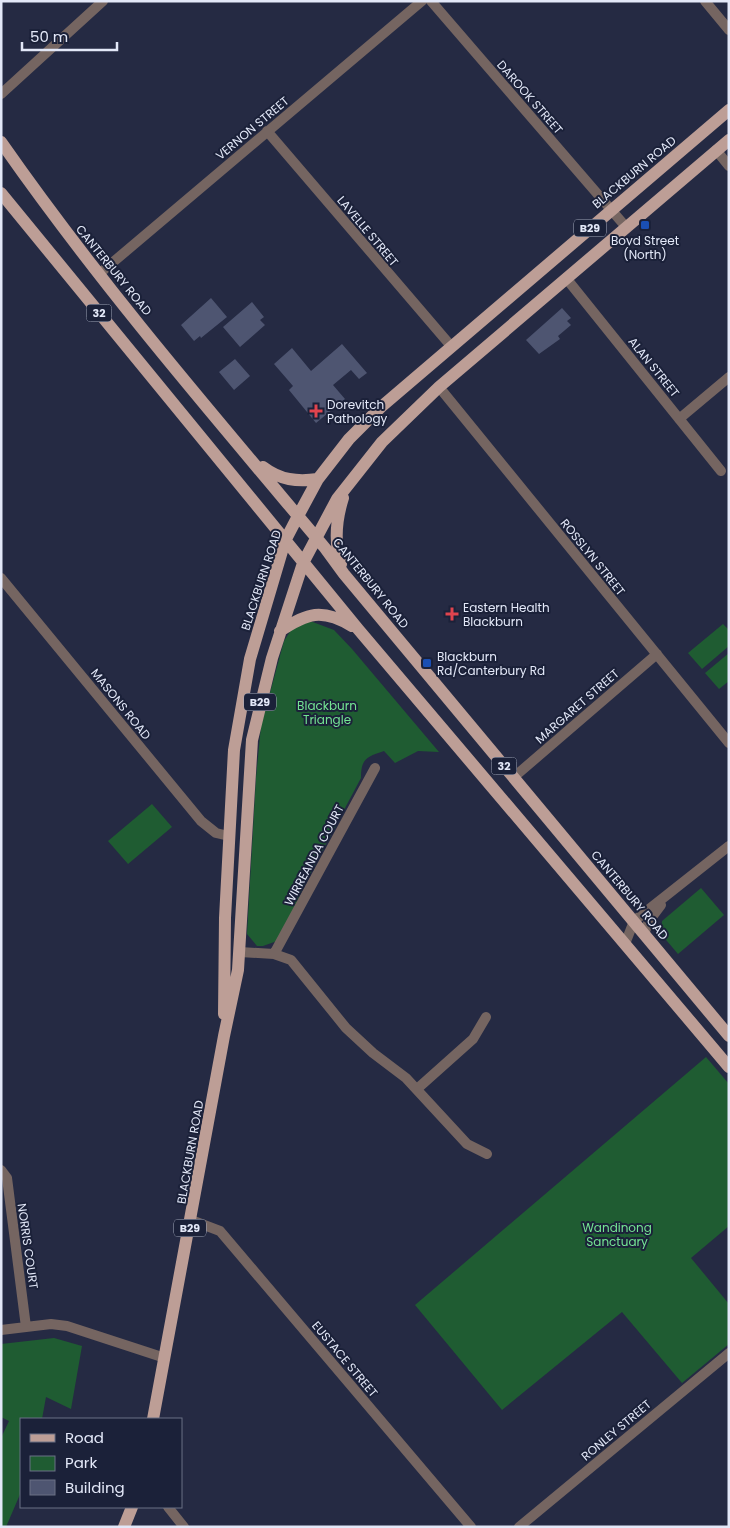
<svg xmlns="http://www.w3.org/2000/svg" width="730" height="1528" viewBox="0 0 730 1528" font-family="Poppins,sans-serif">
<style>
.green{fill:#1f5c32}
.building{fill:#4e5571}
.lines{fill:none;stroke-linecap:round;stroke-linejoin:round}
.street{stroke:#756561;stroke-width:10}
.primary{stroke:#bd9e96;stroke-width:12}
.transit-dot{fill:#1a4fb4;stroke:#1b2139;stroke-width:2}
.health-dot{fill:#e0444e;stroke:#1b2139;stroke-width:2}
.labels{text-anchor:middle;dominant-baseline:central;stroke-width:4;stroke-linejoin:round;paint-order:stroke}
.shield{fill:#1b2139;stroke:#a7acbf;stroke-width:1}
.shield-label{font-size:11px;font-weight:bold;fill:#e3e8f8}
.street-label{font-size:12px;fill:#e3e8f8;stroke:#1b2139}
.poi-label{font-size:12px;fill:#e3e8f8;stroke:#1b2139;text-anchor:start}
.park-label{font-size:12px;fill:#74e493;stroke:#1b2139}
</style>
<rect width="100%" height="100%" fill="#252a43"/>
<!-- green -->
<path class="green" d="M310,621L334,630L352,649L439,752L418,751L395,763L384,751C366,757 361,759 361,778L303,887L284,934L277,941L263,946H257L247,934L256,778L261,726L284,641L291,630Z
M723,624L729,630V646L702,669L688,653Z
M729,653V681L719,689L705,673Z
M152,804L172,827L128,864L108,841Z
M701,888L724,915L678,954L661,934L662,921Z
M706,1057L729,1084V1226L691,1258L729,1304V1344L682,1383L622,1312L502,1410L415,1305Z
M54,1338L82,1346L71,1409L46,1397L42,1419H21V1492L6,1527H1V1438L9,1421L1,1417V1344Z"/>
<!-- building -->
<path class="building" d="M211,298L227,317L201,338L200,336L194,341L181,325Z
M252,302L264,317L260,320L265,325L240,347L223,327Z
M562,308L571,318L567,321L571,325L558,336L560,339L539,354L526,340Z
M342,344L367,373L359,379L351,370L333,385L345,399L316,423L289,390L293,386L274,364L292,348L311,371Z
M235,359L250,376L234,390L219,372Z"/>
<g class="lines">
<!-- street -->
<path class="street" d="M431,1L626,227
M705,1L729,30
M1,94L103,1
M267,131L451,346
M716,150L729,166
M99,274L422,1
M566,278L721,471
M439,387L729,743
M679,419L729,377
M1,578L201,821L216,833L229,836
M514,777L657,654
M644,934L649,921L661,905
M625,944L634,921L729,846
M240,952L274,954L291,960L346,1028L373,1053L406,1078L467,1144L487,1154
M274,954L375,768
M417,1089L473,1039L486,1017
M1,1170L7,1178L26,1327
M191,1220L220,1231L471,1527
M1,1330L51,1324L67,1326L165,1358
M168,1507L184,1527
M519,1527L729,1353"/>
<!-- primary -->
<path class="primary" d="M1,142C100,284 214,416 325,548L344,574L729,1036
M1,193L358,629L729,1067
M263,467C280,480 297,482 318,479
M341,564C334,542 336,520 343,498
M280,631C307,613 322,608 352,626
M224,1014L225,918L234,750L250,659L285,541L298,516L318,479L349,439L381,407L729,110
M153,1419L224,1036L238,970L252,740L272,658L303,563L337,499L382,442L439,387L729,140
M124,1527L132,1507"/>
</g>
<!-- markers -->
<g class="transit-dot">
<rect x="640" y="220" width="10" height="10" rx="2.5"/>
<rect x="422" y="658" width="10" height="10" rx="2.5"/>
</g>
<g class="health-dot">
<path d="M313.5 403.5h5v5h5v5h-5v5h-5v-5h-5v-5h5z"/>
<path d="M449.5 606.5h5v5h5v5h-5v5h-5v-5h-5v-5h5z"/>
</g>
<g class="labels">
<!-- shield labels -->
<g class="shield">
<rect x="574" y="219.5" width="32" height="17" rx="4"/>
<rect x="86.5" y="304.5" width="25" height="17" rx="4"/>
<rect x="244" y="693.5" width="32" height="17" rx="4"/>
<rect x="491.5" y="757.5" width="25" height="17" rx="4"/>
<rect x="174" y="1219.5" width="32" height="17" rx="4"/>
</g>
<g class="shield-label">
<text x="590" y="228">B29</text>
<text x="99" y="313">32</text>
<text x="260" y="702">B29</text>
<text x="504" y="766">32</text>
<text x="190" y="1228">B29</text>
</g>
<!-- street labels -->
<g class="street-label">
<text transform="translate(530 97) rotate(49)">DAROOK STREET</text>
<text transform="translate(252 128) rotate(-40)">VERNON STREET</text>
<text transform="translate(634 172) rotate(-40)">BLACKBURN ROAD</text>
<text transform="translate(368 231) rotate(50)">LAVELLE STREET</text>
<text transform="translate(114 270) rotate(51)">CANTERBURY ROAD</text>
<text transform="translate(654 367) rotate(51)">ALAN STREET</text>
<text transform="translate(593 557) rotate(51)">ROSSLYN STREET</text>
<text transform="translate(261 580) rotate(-72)">BLACKBURN ROAD</text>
<text transform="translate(371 583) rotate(51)">CANTERBURY ROAD</text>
<text transform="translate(121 704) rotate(51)">MASONS ROAD</text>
<text transform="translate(577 706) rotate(-41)">MARGARET STREET</text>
<text transform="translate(314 855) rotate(-62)">WIRREANDA COURT</text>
<text transform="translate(630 895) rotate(50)">CANTERBURY ROAD</text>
<text transform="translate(190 1152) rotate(-80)">BLACKBURN ROAD</text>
<text transform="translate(28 1246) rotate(82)">NORRIS COURT</text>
<text transform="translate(345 1359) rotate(50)">EUSTACE STREET</text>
<text transform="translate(616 1430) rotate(-40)">RONLEY STREET</text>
</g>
<!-- poi labels -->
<g class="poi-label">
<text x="645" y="240" text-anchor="middle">Boyd Street<tspan x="645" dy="14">(North)</tspan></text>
<text x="327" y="404">Dorevitch<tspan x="327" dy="14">Pathology</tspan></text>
<text x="463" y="607">Eastern Health<tspan x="463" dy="14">Blackburn</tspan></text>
<text x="437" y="656">Blackburn<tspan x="437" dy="14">Rd/Canterbury Rd</tspan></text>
</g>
<!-- park labels -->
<g class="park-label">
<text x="327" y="705">Blackburn<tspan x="327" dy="14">Triangle</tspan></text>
<text x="617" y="1227">Wandinong<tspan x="617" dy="14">Sanctuary</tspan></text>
</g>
</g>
<!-- border -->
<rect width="730" height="1528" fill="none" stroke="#e3e8f8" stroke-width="5"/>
<!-- legend -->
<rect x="20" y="1418" width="162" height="90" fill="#1b2139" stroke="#6b7185"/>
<rect x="30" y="1434" width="25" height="8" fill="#bd9e96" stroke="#6b7185"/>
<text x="65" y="1443" font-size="15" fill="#e3e8f8">Road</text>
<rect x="30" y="1456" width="25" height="15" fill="#1f5c32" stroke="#6b7185"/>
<text x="65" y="1468" font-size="15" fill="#e3e8f8">Park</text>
<rect x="30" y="1480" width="25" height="15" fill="#4e5571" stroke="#6b7185"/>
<text x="65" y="1493" font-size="15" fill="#e3e8f8">Building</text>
<!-- scale -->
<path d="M22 42v8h95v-8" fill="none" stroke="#e3e8f8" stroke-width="2.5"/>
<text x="30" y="42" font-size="15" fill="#e3e8f8" stroke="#1b2139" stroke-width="4" paint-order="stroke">50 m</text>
</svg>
